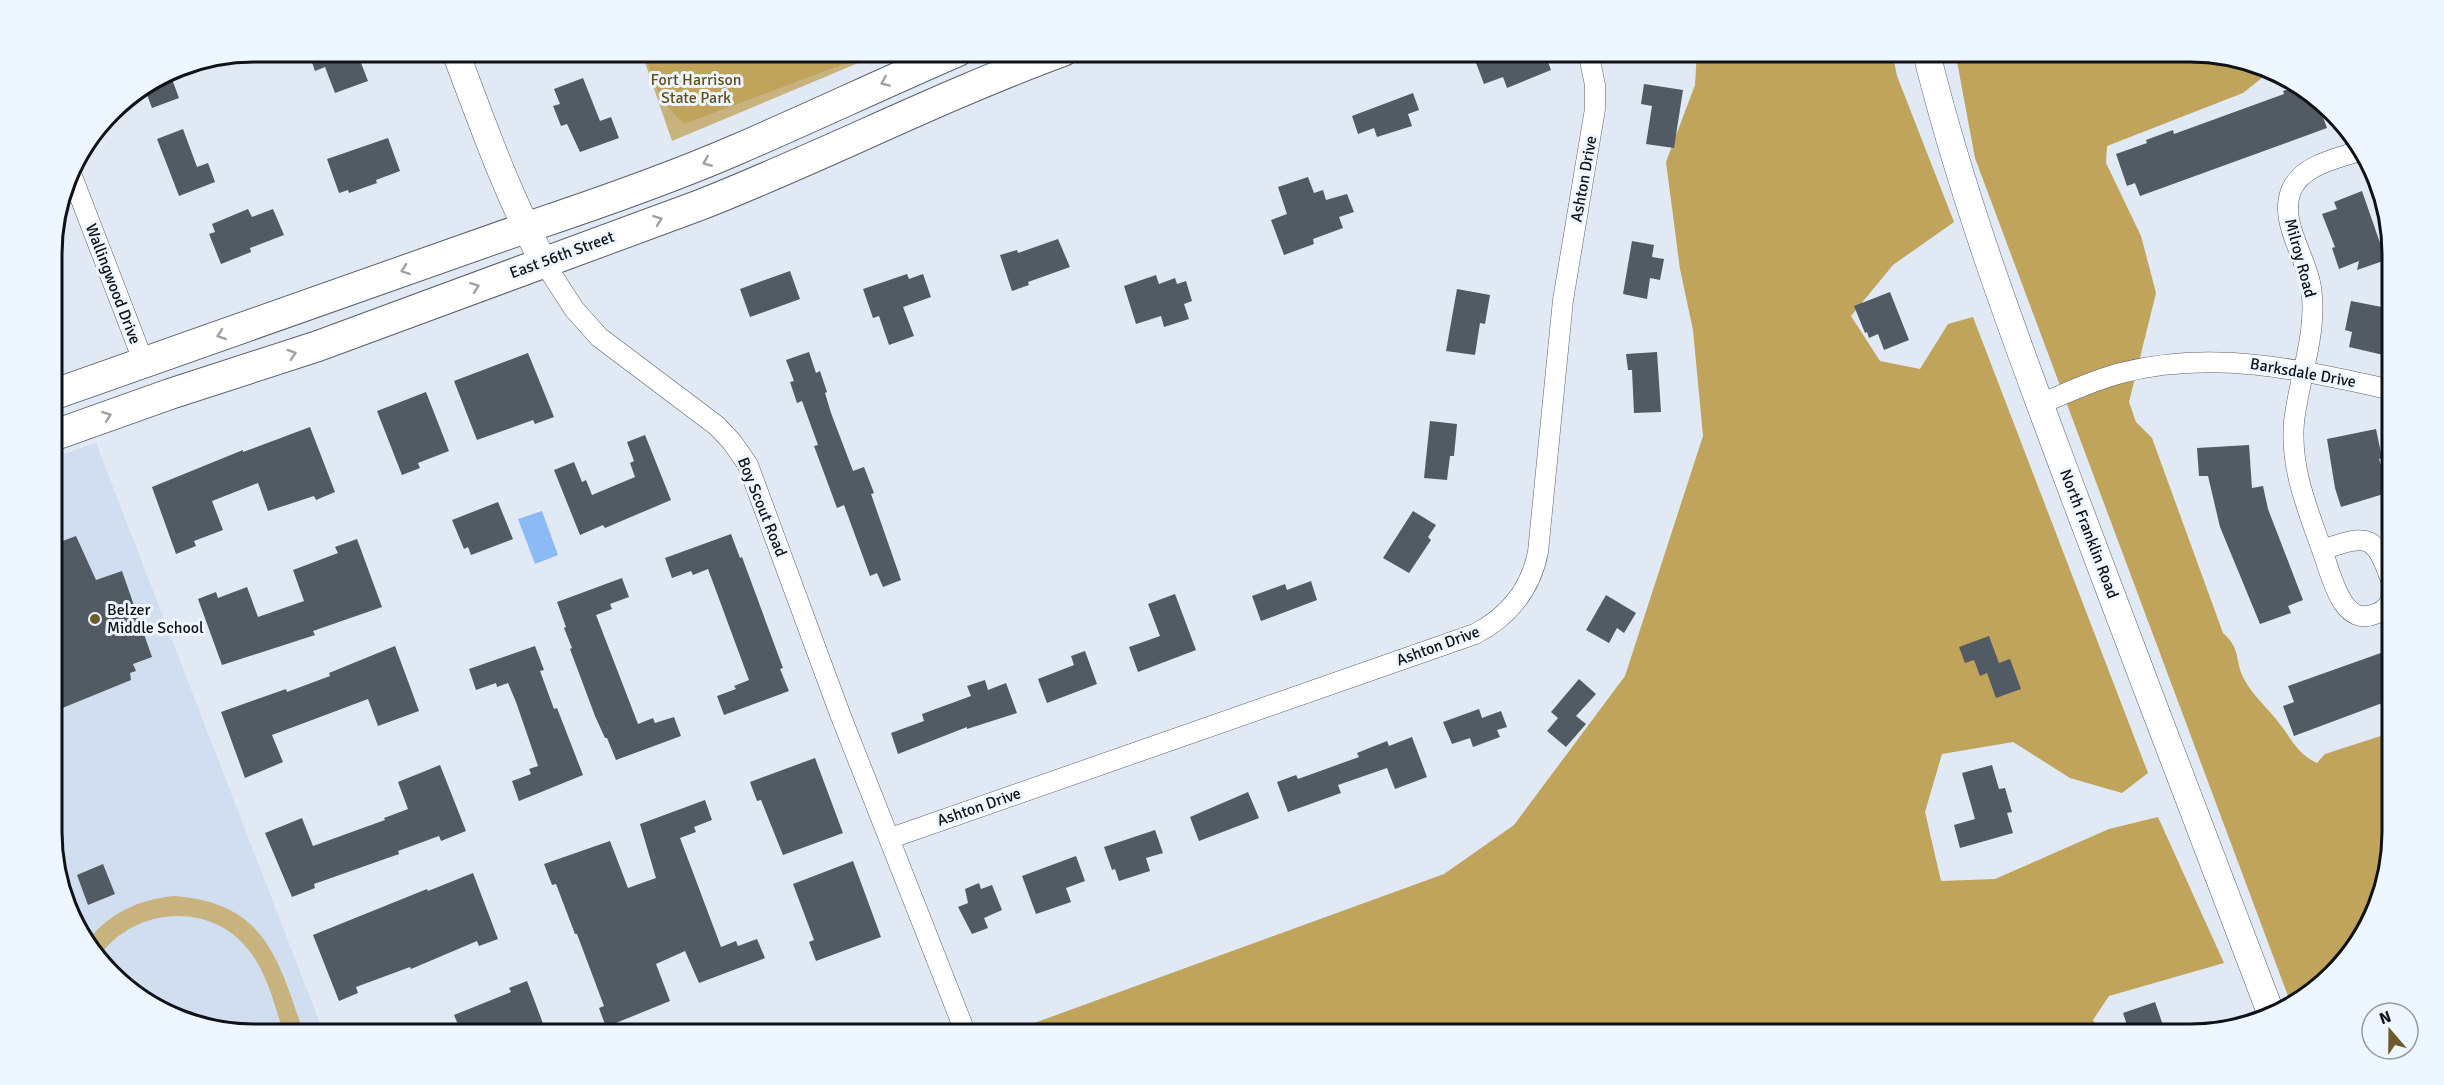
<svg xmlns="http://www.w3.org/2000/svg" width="2444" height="1085" viewBox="0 0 2444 1085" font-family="Signika,sans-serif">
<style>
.built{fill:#d0def0}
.green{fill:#c8b27d}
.forest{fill:#c0a45c}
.water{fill:#8bbaf4}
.building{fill:#525a63}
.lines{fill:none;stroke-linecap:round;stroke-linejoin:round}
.street-casing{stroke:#5a616b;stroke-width:21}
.secondary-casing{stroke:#5a616b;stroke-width:28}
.primary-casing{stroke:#5a616b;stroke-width:32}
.street{stroke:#fff;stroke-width:20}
.secondary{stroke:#fff;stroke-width:27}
.primary{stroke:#fff;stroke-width:30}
.oneway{stroke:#9fa0a2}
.poi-dot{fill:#6e5b2a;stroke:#eef6ff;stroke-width:2}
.labels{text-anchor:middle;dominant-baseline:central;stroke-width:6;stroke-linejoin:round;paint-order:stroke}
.park-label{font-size:16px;fill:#634f18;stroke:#eef6ff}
.street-label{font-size:16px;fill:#0f1216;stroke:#eef6ff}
.poi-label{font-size:16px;fill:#0f1216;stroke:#eef6ff;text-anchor:start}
.rim{fill:none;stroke:#0f1216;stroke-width:3}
</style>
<rect width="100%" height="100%" fill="#e0e9f4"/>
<!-- built -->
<path class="built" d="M96,443L324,1034H254L177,1019L93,955L53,858L52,458Z"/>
<!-- green -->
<path class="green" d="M641,51H887L672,141Z
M173,896C266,902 278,959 304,1034H284C275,1007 268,976 251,953C213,900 133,906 98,958L93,955L87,941C110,913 138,900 173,896Z"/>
<!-- forest -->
<path class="forest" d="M643,51H878L684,124L662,101Z
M1697,51H1892L1897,76L1954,222L1893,265L1851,316L1880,361L1920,369L1948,324L1973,317L2148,773L2122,793L2070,778L2013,742L1942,754L1925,812L1941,881L1995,879L2109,829L2158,817L2224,963L2109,996L2093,1020L2101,1034H1004L1444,874L1514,825L1625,676L1703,436L1693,330L1680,269L1666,162L1695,85Z
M1955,51H2190L2267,66L2272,70L2243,93L2107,146L2106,163L2141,236L2156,293L2129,402L2136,422L2152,438L2223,633C2242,650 2234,660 2244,679C2253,696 2268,708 2279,723C2292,739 2296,753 2317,763L2325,754L2393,732V831L2378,908L2351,955L2303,1000L2291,1004L1975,158Z"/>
<!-- water -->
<path class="water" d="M542,511L558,555L535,564L518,519Z"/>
<!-- building -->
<path class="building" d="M308,51H363L364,53L358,55L368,81L335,93L325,67L315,71Z
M1485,51H1537L1539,56L1545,54L1551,70L1507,88L1503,77L1484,84L1473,55Z
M169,71L179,98L152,108L144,87Z
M583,78L600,121L611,117L619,138L580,152L567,124L561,126L553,106L560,104L554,89Z
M1644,84L1683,90L1674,148L1646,144L1652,106L1641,104Z
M2294,87L2319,106L2327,128L2140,196L2135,183L2127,186L2116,154L2147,143L2146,140L2173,130L2174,134L2284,94L2283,91Z
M1413,93L1419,110L1408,114L1412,126L1377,137L1374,128L1358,134L1352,116Z
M183,129L197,167L208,163L215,182L179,196L157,139Z
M388,138L400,171L376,180L377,183L349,193L348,190L339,193L327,159Z
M1308,177L1314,193L1323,190L1326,200L1347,194L1354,212L1339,217L1343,228L1313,239L1314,244L1284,255L1271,220L1287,214L1278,187Z
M2362,191L2386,260L2357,270L2359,261L2339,269L2332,248L2335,247L2322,214L2337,209L2334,202Z
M248,209L252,217L273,209L284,235L250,248L251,252L221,264L209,234L215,232L212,224Z
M1058,239L1070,267L1028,282L1029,285L1012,291L1000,255L1017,250L1018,253Z
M1632,241L1654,245L1652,257L1664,259L1660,280L1650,278L1647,299L1623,294Z
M790,271L800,299L750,317L740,289Z
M907,274L909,279L923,274L931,297L903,307L914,336L889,345L879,316L873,318L863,289Z
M1156,275L1159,284L1175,278L1177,284L1186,281L1192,301L1184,304L1189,319L1164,327L1161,316L1136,324L1124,286Z
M1457,289L1490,295L1485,324L1480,323L1475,355L1446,351Z
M1890,292L1909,340L1884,350L1878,334L1869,338L1867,332L1865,333L1854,306Z
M2351,301L2392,309V357L2349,347L2352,332L2345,330Z
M809,352L816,373L820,371L827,392L825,393L831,413L853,471L864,467L874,493L871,494L901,580L883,587L877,573L870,576L844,505L837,508L814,446L818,445L802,401L797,403L790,382L794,381L786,360Z
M1657,352L1661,412L1634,413L1632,370H1628L1626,354Z
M528,353L554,417L535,424L533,420L477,440L454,381Z
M426,392L449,451L418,463L420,468L402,475L377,411Z
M1430,421L1457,424L1454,456H1450L1447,480L1424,478Z
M310,427L335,492L316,500L314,496L268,511L258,483L212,501L223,530L194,541L196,546L176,554L152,487L243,450V452Z
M2376,429L2382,458L2379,459L2390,492L2341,507L2335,488L2327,439Z
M645,435L671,500L605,528L603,525L580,535L554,470L574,462L582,482L586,480L592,495L635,477L630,463L634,461L627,442Z
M2249,445L2252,488L2263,486L2268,509L2303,600L2288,606L2291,613L2260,624L2220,527L2208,476H2199L2197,448Z
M498,502L513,539L471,555L468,547L464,549L452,520Z
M1413,511L1436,525L1428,537L1431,540L1409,573L1383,558Z
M731,534L740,558L742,557L783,668L780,669L789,691L724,715L717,696L736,689L734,686L749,680L708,569L693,575L691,571L672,578L665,558Z
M76,536L96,580L122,571L152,657L133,664L136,671L130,673L131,680L60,709L52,689V545Z
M357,539L382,607L313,631L315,635L222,665L198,599L216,592L218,598L247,587L258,617L304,601L293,570L338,553L335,547Z
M622,578L629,597L610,604L612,609L596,615L638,724L653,718L655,723L674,717L681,736L616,760L607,738H605L595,716L570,649L572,648L564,628L566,627L557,602Z
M1311,581L1317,600L1261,621L1252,596L1285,584L1287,590Z
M1175,594L1196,650L1138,672L1129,647L1160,636L1148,604Z
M1606,595L1636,613L1624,633L1617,628L1609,643L1586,630Z
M1989,636L1999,663L2010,659L2021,689L1996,698L1987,673L1980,676L1974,660L1965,663L1959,647Z
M395,646L419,711L378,726L368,699L272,735L283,762L245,778L221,712L286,689L287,692L330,676L329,673Z
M535,646L544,670L540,671L554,709L557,708L583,775L519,801L512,781L531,774L529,769L538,766L516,702L508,683L497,687L496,683L476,690L469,669Z
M2392,649L2393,699L2294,736L2283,706L2294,702L2288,686Z
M1085,651L1097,684L1047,703L1038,679L1074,665L1071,656Z
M1579,679L1596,694L1576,716L1586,724L1566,747L1547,731L1558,718L1551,712Z
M985,680L988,690L1006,683L1017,713L967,729V727L898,754L891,733L924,721L922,714L971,696L967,686Z
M1479,709L1482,718L1501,711L1507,727L1497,730L1500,737L1473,747L1470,738L1452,744L1443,722Z
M1412,737L1427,777L1395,789L1387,768L1338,785L1341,793L1288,812L1277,782L1296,775L1298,779L1359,757L1357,753L1387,741L1389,746Z
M815,758L843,833L783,855L761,800L757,801L750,782Z
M440,765L466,831L441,841L439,836L398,851L399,854L314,884L315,888L292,897L265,833L302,818L313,846L385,820L384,818L408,809L398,782Z
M1992,765L1999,789L2005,788L2012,812L2007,813L2013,833L1960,848L1954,825L1975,819L1962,773Z
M1248,792L1259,818L1199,841L1190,817Z
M705,800L712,820L694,827L696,832L680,838L721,947L736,941L738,946L757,939L765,958L699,983L685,951L656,964L670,1001L606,1027L599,1008L604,1006L577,934H575L556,884L552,885L544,864L610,841L628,888L656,878L640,824Z
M1155,830L1163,853L1146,858L1150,871L1119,881L1115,869L1112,870L1104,847Z
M1076,856L1085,881L1066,888L1071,902L1036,914L1022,876Z
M853,861L881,937L816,961L809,942L814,940L793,884Z
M103,864L115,894L88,905L77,875Z
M473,873L498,939L479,946L477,941L411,969L410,967L356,987L358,993L339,1001L313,935L427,889L428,891Z
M979,883L981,889L992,885L1002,910L984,918L988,928L972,934L958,907L968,903L965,889Z
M527,981L547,1034H462L454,1015L511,992L509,988Z
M2155,1002L2166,1034H2130L2123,1013Z"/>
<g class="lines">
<!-- street casing -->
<g class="street-casing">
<path id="street" d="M70,171L144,363
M543,261L574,309L599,337L717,426L732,442L748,465L840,714L966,1034
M2040,404C2067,393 2093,380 2121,373C2213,349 2302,370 2392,390
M2322,550C2307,508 2290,467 2294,422C2299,377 2318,333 2311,287C2306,256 2279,222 2291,191C2301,165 2336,159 2359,151
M2392,583C2375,535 2370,533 2322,550C2331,573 2341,628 2375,614C2385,611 2391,603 2392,594
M891,838L1475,634C1508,617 1531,589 1538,552L1563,300L1595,109V85L1588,51"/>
</g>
<!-- secondary casing -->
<g class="secondary-casing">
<path id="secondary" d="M455,51C482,122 507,194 543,261
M1926,51C1963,202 2019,348 2073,493C2138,666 2204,838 2270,1011"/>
</g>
<!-- primary casing -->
<g class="primary-casing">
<path id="primary" d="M52,395L525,228C597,204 669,179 738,149C812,117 884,83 958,51
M52,436L170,394L318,346L700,205C822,157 940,96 1063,51"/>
</g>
<!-- street -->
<use href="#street" class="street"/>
<!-- secondary -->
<use href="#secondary" class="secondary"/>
<!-- primary -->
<use href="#primary" class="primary"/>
</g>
<!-- one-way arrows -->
<defs><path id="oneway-chevron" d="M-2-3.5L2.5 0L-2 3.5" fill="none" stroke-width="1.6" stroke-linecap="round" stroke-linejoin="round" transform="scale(1.5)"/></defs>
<g class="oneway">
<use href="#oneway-chevron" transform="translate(885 82) rotate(157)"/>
<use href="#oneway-chevron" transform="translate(707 162) rotate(158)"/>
<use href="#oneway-chevron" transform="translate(658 220) rotate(-20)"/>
<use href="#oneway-chevron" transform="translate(405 270) rotate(161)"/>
<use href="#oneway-chevron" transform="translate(475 287) rotate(-21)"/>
<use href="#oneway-chevron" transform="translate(221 335) rotate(161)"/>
<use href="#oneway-chevron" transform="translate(292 354) rotate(-18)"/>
<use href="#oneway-chevron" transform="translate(107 416) rotate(-20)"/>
</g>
<!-- markers -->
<circle class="poi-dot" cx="95" cy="619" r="6"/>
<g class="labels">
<!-- park labels -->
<g class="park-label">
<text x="696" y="80">Fort Harrison<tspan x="696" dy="18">State Park</tspan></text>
</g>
<!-- street labels -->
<g class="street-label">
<text transform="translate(1584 179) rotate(-80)">Ashton Drive</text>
<text transform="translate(562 255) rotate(-20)">East 56th Street</text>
<text transform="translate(2300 258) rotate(75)">Milroy Road</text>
<text transform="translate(113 284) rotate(69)">Wallingwood Drive</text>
<text transform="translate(2303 373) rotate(10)">Barksdale Drive</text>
<text transform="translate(762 507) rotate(68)">Boy Scout Road</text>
<text transform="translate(2089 534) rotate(69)">North Franklin Road</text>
<text transform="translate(1438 646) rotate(-20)">Ashton Drive</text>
<text transform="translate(979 807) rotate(-19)">Ashton Drive</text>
</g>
<!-- poi labels -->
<g class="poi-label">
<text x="107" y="610">Belzer<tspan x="107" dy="18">Middle School</tspan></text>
</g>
</g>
<!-- crop -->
<path d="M0 0H2444V1085H0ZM254 62H2190A192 192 0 0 1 2382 254V832A192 192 0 0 1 2190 1024H254A192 192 0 0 1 62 832V254A192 192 0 0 1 254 62Z" fill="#eef6ff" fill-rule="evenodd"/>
<path class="rim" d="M254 62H2190A192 192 0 0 1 2382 254V832A192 192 0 0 1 2190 1024H254A192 192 0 0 1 62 832V254A192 192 0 0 1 254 62Z"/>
<!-- north arrow -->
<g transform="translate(2390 1031) rotate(340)"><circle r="28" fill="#eef6ff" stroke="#959ba2" stroke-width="1.5"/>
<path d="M0-4.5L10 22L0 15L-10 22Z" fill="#6e5b2a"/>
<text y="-9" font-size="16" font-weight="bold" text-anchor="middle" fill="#0f1216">N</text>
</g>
</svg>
